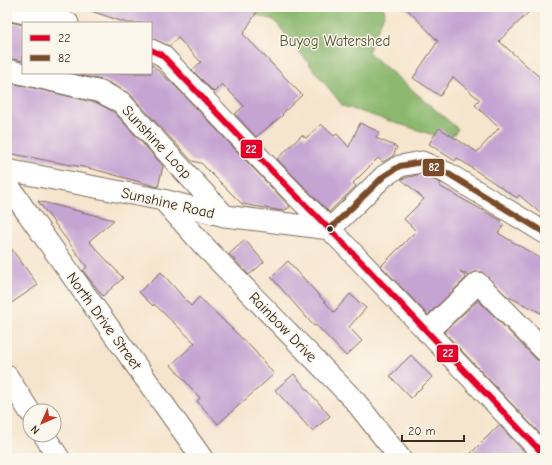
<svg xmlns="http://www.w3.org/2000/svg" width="552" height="465" viewBox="0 0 552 465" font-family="'Comic Neue',sans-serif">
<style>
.forest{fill:#8cb86f;stroke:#647146}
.building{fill:#c5a3d2}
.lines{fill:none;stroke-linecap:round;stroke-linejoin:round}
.minor-casing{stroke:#7c6b5c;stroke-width:23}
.minor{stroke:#fff;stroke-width:21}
.bus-1-casing{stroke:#fbf7ec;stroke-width:9}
.bus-2-casing{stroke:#fbf7ec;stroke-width:9}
.bus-1{stroke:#e4002b;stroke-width:6}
.bus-2{stroke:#7a4b2a;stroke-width:6}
.bus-dot{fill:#3b2a1e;stroke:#fbf7ec;stroke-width:1.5}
.labels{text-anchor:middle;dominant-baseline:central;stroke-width:3;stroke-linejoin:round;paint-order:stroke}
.park-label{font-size:15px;fill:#585537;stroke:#fbf7ec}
.street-label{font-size:15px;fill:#3b2a1e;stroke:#fbf7ec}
.line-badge{stroke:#fbf7ec;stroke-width:1.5}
.badge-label{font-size:11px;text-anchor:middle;font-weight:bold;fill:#fff}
</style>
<rect width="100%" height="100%" fill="#fbf7ec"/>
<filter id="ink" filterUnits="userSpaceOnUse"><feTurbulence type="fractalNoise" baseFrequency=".025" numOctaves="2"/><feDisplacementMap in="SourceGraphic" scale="8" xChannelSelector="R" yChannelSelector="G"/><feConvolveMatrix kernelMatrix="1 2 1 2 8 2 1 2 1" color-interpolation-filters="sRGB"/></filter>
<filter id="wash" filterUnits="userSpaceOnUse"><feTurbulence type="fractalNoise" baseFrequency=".012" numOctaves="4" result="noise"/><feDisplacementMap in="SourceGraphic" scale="16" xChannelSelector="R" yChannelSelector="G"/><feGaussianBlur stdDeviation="0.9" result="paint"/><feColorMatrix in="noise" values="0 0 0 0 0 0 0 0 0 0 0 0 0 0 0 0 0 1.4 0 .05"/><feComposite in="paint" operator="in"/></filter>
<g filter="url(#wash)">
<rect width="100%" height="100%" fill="#f6e5ce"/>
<!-- forest -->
<path class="forest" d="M226,7H383L385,12L368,52L458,129L449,140L343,106L274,20Z"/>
<g id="blocks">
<!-- building -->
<path class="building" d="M88,7H260L243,34L302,95L282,114L283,115L256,137L235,114L244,106L222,84L214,92L192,70L201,62L178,38L169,46L151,38V23H127L88,10Z
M405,7H534L499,41L545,82V217L519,195L517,198L457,158L455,161L429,144L439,128L477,152L499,128L475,105L480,100L453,77L440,96L413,78L438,41Z
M7,21L23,25V61L7,58Z
M151,64L175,86L290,207L283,211L242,204L201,163L192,161L130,94L106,81L72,73H151Z
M7,82L97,103L114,112L163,166L158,187L93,169L7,153Z
M360,123L379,132L376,138L397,147L393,156L383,162L378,158L353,183L356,186L329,212L277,159L302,135L306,138L321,124L334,136L337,134L349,147Z
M421,174L441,183L439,186L502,221L500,223L504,225L498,233L545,261V315L507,296L482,272H475L468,276L460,271L466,278L428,315L381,266L416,231L404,219L424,199L401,179Z
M38,201L114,220L89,241L123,278L103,296L83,271L87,267Z
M245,240L264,262L249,275L229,254Z
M7,243L38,285L7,306Z
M288,261L334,312L350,294L366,308L349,327L362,341L346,356L316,325L314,326L271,277Z
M161,272L191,306L199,297L253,349L274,374L218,424L197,401L200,398L171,365L195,343L154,304L153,306L139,292Z
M478,300L536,359L545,363V439L444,332Z
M411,355L432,377L411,398L390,376Z
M294,374L330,416L312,431L275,390Z
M499,425L530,458H466Z"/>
</g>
</g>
<g filter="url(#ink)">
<use href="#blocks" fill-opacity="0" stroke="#7c6b5c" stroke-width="1"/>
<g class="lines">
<!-- minor casing -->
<g class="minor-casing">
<path id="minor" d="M7,9L68,23
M151,50L162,55L273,172L350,250L545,456
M7,70L101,92L121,102L225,216
M7,170L163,200L225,216L330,229
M7,183L23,207L202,458
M163,200L205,247L355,401L400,458
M330,229L384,176L400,166L422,162L447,173L545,233
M427,332L478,283L545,351
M7,376L30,412
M44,435L59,458"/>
</g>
<!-- minor -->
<use href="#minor" class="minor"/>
<!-- bus-1 casing -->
<g class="bus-1-casing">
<path id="bus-1" d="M151,50L162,55L273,172L350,250L545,456"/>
</g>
<!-- bus-2 casing -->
<g class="bus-2-casing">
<path id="bus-2" d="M330,229L384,176L400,166L422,162L447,173L545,233"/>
</g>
<!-- bus-1 -->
<use href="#bus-1" class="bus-1"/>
<!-- bus-2 -->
<use href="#bus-2" class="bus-2"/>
</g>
</g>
<!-- markers -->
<circle class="bus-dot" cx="330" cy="229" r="3.5"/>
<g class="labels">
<!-- park labels -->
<g class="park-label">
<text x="335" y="41">Buyog Watershed</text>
</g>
<!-- street labels -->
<g class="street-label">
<text transform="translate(157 142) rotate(47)">Sunshine Loop</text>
<text transform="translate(168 203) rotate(13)">Sunshine Road</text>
<text transform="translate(104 321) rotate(54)">North Drive Street</text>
<text transform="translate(283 327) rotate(46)">Rainbow Drive</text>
</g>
</g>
<g class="line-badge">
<rect x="240" y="139" width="23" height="20" rx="4" fill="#e4002b"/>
<rect x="422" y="158" width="23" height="19" rx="4" fill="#7a4b2a"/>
<rect x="436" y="344" width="23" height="19" rx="4" fill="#e4002b"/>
</g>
<g class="badge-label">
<text x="251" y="153">22</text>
<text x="434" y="171">82</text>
<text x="448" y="357">22</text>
</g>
<!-- margin -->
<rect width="552" height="465" fill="none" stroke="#fbf7ec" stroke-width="24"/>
<!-- legend -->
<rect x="22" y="22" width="130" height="52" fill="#fbf7ec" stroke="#aea59a"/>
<rect x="30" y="35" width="20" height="6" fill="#e4002b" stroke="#aea59a"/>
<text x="58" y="42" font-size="12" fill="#3b2a1e">22</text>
<rect x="30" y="55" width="20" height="6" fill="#7a4b2a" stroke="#aea59a"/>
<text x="58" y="62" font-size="12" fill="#3b2a1e">82</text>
<!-- north arrow -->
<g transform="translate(42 423) rotate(225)"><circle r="19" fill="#fbf7ec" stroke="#aea59a"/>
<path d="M0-3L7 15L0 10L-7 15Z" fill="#c8321e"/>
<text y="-6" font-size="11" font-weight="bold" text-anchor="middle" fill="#3b2a1e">N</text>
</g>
<!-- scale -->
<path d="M402 435v6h62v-6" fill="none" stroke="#3b2a1e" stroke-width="2"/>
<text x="408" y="435" font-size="12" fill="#3b2a1e" stroke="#fbf7ec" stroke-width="3" paint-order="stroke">20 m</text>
</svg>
